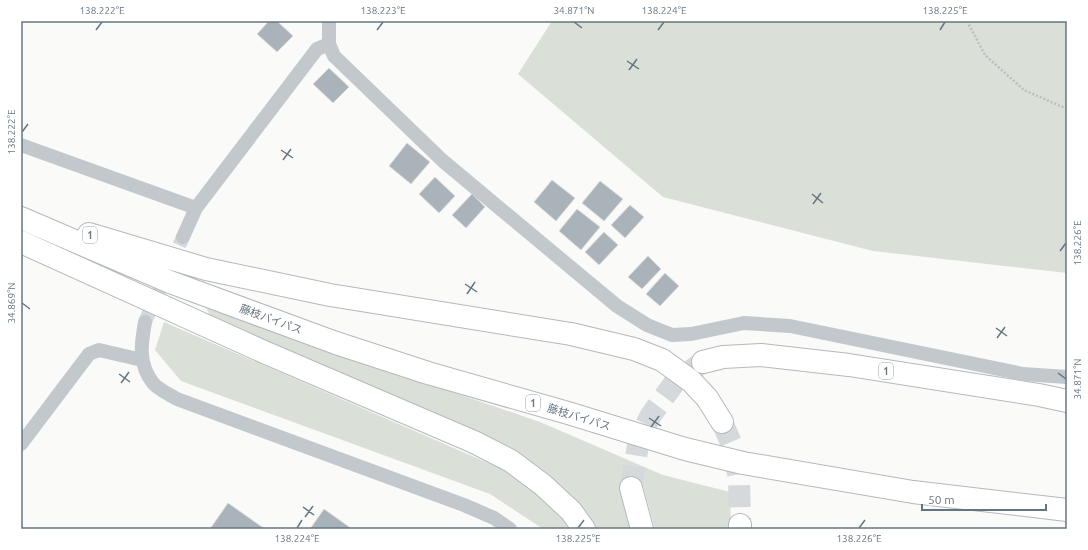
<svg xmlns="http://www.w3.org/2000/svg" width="1088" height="550" viewBox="0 0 1088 550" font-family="Ubuntu,'Noto Sans JP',sans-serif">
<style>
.green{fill:#dadfd7}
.building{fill:#aab3b9;stroke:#dcdcda}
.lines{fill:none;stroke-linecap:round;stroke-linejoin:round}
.minor-tunnel{stroke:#d5d9db;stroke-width:14;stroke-dasharray:14 7;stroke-linecap:butt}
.motorway-tunnel{stroke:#d5d9db;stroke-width:22;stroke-dasharray:22 11;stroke-linecap:butt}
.motorway-casing{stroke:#b4b9bd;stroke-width:24}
.path{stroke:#bbbfc2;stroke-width:2.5;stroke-dasharray:2 2;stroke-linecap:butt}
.minor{stroke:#c3c8cc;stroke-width:14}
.motorway{stroke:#fff;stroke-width:22}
.ticks{fill:none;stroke:#657683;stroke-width:1.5}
.labels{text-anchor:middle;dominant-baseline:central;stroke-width:4;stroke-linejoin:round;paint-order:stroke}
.shield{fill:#fff;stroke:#939fa8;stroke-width:1}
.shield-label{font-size:10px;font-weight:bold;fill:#657683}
.street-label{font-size:11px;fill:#657683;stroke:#fff}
.neatline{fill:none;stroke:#657683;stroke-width:1.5}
.ticks-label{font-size:10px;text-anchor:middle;fill:#657683}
</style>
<rect width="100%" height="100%" fill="#fafaf8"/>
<!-- green -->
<path class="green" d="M552,21H1067V273L873,251L663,197L518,74Z
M206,308L540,422L663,475L730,492L731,529H655L643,486L625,487L636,529H591L517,454L214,323Z
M164,322L516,475L573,529H543L490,494L181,381L155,350Z"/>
<!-- building -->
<path class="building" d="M269,21H277L293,36L277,52L257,34Z
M329,68L349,87L333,103L313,84Z
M407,143L430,162L411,184L389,166Z
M435,177L455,196L439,213L419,194Z
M552,180L575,198L556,221L534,202Z
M600,181L623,199L604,221L582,203Z
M472,194L485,207L466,228L452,215Z
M630,205L644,217L625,238L611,225Z
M577,209L600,227L581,250L559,231Z
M604,232L618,245L599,265L585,252Z
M648,256L661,269L642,289L628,277Z
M665,273L679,286L660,306L646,294Z
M228,503L265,529H210Z
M324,509L352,529H310Z"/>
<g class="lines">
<!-- minor-tunnel -->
<path class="minor-tunnel" d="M145,322L183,237"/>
<!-- motorway-tunnel -->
<path class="motorway-tunnel" d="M722,422L732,445L739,478L740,525
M631,488L639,439L651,415L675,382L703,362"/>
<!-- motorway casing -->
<g class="motorway-casing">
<path id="motorway" d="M21,218L170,282L336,343L428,373L568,413L685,449L743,463L913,492L1067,510
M89,234L206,269L330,295L571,334L634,349L662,360L691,381L707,398L722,422
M21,242L264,352L474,442L511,461L543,485L571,511L584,529
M703,362L723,357L761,355L849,365L1039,395L1067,401
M631,488L642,529
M740,525V529"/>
</g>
<!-- path -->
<path class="path" d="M967,21L985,55L1024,90L1067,109"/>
<!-- minor -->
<path class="minor" d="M329,21V44L334,56L443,161L617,306L647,325L672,335L691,334L744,323L790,326L1023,374L1067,377
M21,145L196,208
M183,237L196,208L317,49L329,44
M145,322C141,344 138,364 153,383C159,390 169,394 177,399L464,505L494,518L510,529
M21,444L89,354L99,350L142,360"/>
<!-- motorway -->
<use href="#motorway" class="motorway"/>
</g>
<!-- ticks -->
<path class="ticks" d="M574,22L582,28M96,30L102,22M377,30L383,22M658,30L664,22M940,30L945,22M627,61L639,69M629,70L637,59M22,132L28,124M281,150L293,158M283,160L291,149M812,194L823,203M813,204L821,193M1060,251L1066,243M465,284L477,292M467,294L475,282M22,303L30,309M996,328L1007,336M997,338L1005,327M1058,373L1066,379M119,374L130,382M121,383L129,372M649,418L661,426M651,427L659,416M303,507L314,515M305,517L313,506M297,528L302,520M578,528L584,520M859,528L865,520"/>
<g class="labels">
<!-- shield labels -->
<g class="shield">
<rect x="83" y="227" width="14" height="16" rx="3"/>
<rect x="879" y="363" width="14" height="16" rx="3"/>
<rect x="526" y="395" width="14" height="16" rx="3"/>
</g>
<g class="shield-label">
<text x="90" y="235">1</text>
<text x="886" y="371">1</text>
<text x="533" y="403">1</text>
</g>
<!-- street labels -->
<g class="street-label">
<text transform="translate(271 319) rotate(20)">藤枝バイパス</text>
<text transform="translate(579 417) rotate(17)">藤枝バイパス</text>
</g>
</g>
<!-- border -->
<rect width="1088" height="550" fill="none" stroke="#ffffff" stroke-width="44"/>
<!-- scale -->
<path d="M922 504v6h124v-6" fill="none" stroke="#657683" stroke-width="2"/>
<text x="928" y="504" font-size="12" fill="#657683" stroke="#ffffff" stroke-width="3" paint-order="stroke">50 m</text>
<rect x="22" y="22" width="1044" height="506" class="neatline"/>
<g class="ticks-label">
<text x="102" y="14">138.222°E</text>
<text x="383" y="14">138.223°E</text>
<text x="574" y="14">34.871°N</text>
<text x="664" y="14">138.224°E</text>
<text x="945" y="14">138.225°E</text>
<text transform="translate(11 132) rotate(-90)" y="4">138.222°E</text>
<text transform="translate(1077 243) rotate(-90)" y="4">138.226°E</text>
<text transform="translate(11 303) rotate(-90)" y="4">34.869°N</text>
<text transform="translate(1077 379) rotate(-90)" y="4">34.871°N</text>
<text x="297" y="542">138.224°E</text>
<text x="578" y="542">138.225°E</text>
<text x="859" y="542">138.226°E</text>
</g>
</svg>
